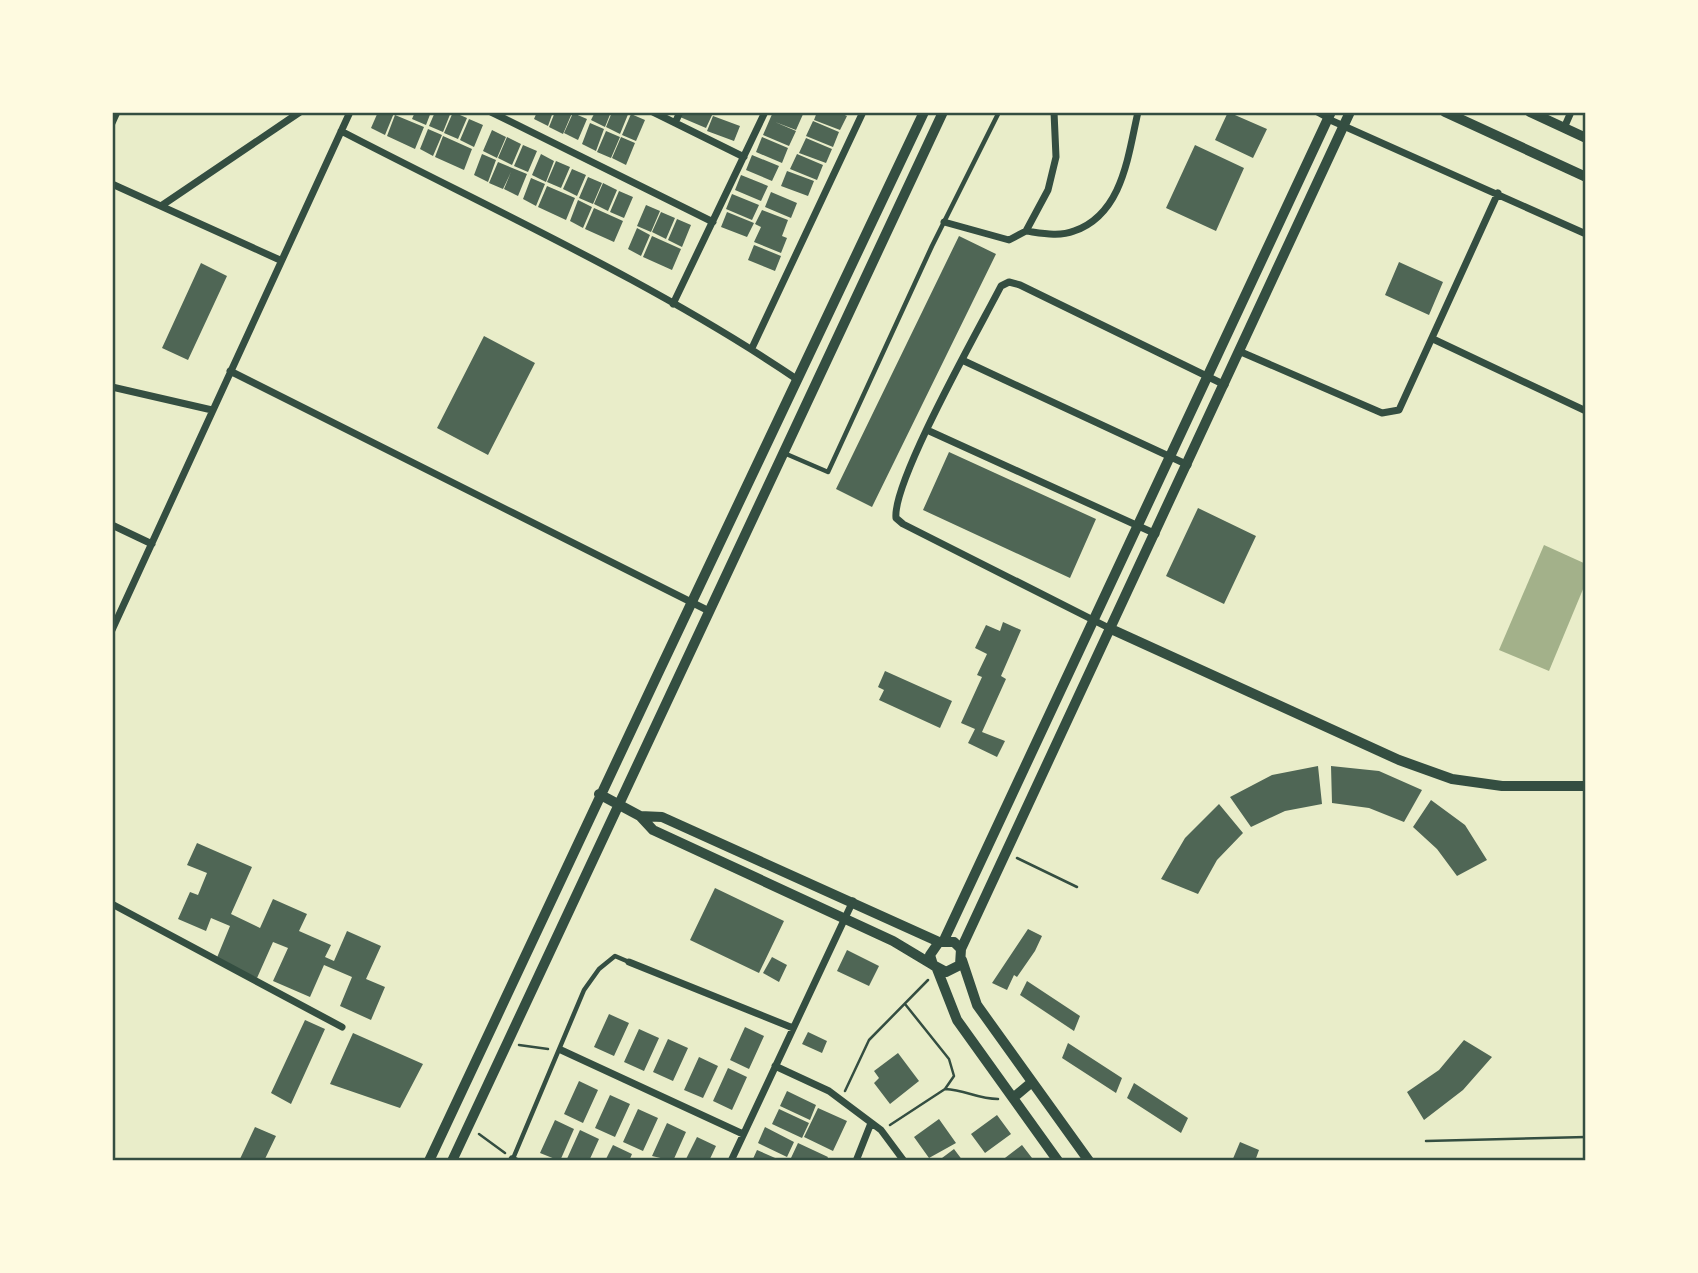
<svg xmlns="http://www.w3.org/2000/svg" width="1698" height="1273" viewBox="0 0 1698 1273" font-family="Quicksand,sans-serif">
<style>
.water{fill:#a3b18a}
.building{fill:#4f6655}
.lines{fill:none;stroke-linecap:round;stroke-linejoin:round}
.path{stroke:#344e41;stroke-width:2.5}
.service{stroke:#344e41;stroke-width:4.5}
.minor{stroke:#344e41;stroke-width:7}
.tertiary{stroke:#344e41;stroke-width:10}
.neatline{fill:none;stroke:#344e41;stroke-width:2.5}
</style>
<rect width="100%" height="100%" fill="#e9edc9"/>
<!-- water -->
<path class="water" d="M1544,545L1586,564V582L1549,671L1499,650Z"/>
<!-- building -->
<path class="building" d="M378,112L394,113L385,135L371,128Z
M415,112H431L426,125L412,119Z
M435,112H451L443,132L429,126Z
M453,112L467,118L458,139L444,133Z
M537,112H553L548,126L534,119Z
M555,112L572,113L563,134L549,127Z
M595,112H611L605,127L591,120Z
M612,112H629L620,134L606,127Z
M682,112H710L713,113L706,128L680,117Z
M773,112H804L796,130L775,122L796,131L789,146L763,135Z
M817,112H838L847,116L840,130L814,120Z
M1228,112L1267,129L1253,158L1215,140Z
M573,113L587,119L578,140L564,133Z
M631,114L645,120L636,141L622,135Z
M395,115L424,127L415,149L387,136Z
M713,116L740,126L734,141L707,131Z
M469,119L483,125L474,147L460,140Z
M813,121L839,132L833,147L806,136Z
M590,123L604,129L596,151L582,144Z
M428,129L442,135L433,156L420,149Z
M492,130L506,137L497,158L483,151Z
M606,131L620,137L611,158L597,152Z
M443,136L472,149L464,170L435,157Z
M507,137L521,144L512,165L498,158Z
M621,137L635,143L626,165L612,158Z
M762,137L788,148L782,163L756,152Z
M806,138L832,149L826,163L799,153Z
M523,145L537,151L528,172L514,166Z
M1195,145L1244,168L1216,231L1166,208Z
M482,154L496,160L488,182L474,175Z
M541,154L554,161L546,182L532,175Z
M797,154L823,165L817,180L790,169Z
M752,155L779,166L772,181L746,170Z
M556,161L570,167L561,188L547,182Z
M498,162L527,174L518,196L504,189L511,172L503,189L489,183Z
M572,169L586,175L577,196L563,189Z
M787,171L814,181L808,196L781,186Z
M741,175L768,186L761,201L735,190Z
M588,177L602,183L593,204L579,198Z
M531,178L545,184L536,206L523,199Z
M603,183L617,190L608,211L594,204Z
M547,186L575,198L566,220L538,207Z
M619,191L633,197L624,218L610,212Z
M771,192L797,203L791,218L765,207Z
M732,194L759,205L752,220L726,209Z
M578,200L592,207L583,228L570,221Z
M646,205L660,211L651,232L637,226Z
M594,208L623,221L614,242L585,229Z
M762,210L788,220L782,236L787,238L781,253L754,242L761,227L755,224Z
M661,212L675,218L666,239L652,232Z
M727,212L754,223L747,237L721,227Z
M677,219L691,225L682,247L668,240Z
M637,228L650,235L641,256L628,249Z
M652,236L681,249L672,270L643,257Z
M959,236L996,254L872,507L836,489Z
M754,245L781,256L775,271L748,260Z
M1399,262L1443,282L1429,315L1385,295Z
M201,263L227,276L188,360L162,348Z
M484,336L535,363L488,455L437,428Z
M949,452L1096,519L1070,578L923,510Z
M1198,508L1256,536L1224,604L1166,576Z
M1003,622L1021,630L1001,676L1006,679L982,732L1005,741L997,757L968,743L975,729L961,723L982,677L977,675L987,654L975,648L986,625L1000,631Z
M885,671L952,701L940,728L879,700L884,690L878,687Z
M1318,766L1322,804L1285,811L1251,827L1230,797L1272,775Z
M1331,766L1379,771L1422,790L1404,822L1369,808L1332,803Z
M1431,800L1465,825L1487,860L1457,876L1437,849L1413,827Z
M1219,804L1243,833L1217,860L1198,894L1161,879L1185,838Z
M197,843L252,867L231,914L260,928L273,899L307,914L299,931L331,945L325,957L334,961L347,931L381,946L366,979L385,987L371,1020L340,1006L352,977L324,965L310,997L273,981L288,948L273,942L257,978L216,960L230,926L211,918L206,931L178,919L190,892L198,895L207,873L187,865Z
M715,888L784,921L759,973L690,940Z
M1028,929L1042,936L1035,951L1017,977L1014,975L1007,990L992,983Z
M847,950L879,966L869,986L837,971Z
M772,957L787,965L779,982L763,973Z
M1027,981L1080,1016L1074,1031L1020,995Z
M609,1014L629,1023L614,1056L594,1047Z
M305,1020L325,1029L291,1104L271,1093Z
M745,1027L764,1036L749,1069L730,1060Z
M639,1029L659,1038L644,1071L624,1062Z
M808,1032L827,1041L822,1053L802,1044Z
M353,1033L423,1064L400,1108L330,1084Z
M668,1039L688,1048L673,1081L653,1072Z
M1464,1040L1492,1057L1463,1090L1424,1120L1407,1092L1439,1070Z
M1068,1043L1122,1078L1116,1093L1062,1058Z
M898,1053L919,1081L890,1104L874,1083L879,1078L874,1071Z
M699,1057L718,1066L703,1098L684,1090Z
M728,1068L747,1077L732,1110L713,1101Z
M579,1081L598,1090L583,1123L564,1114Z
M1134,1083L1188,1118L1181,1133L1127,1098Z
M787,1091L816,1105L810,1120L780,1106Z
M610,1095L630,1104L615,1137L595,1128Z
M818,1108L847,1121L833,1151L804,1137Z
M638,1109L658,1118L643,1151L623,1142Z
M779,1109L809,1123L802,1138L772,1124Z
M997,1115L1011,1134L985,1153L971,1134Z
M939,1119L956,1143L929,1158L914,1137Z
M555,1120L574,1129L560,1161L540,1153Z
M667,1123L686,1132L673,1161L652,1156Z
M255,1127L276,1136L264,1161H239Z
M765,1127L794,1142L787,1157L758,1143Z
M580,1130L599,1139L589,1161H566Z
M697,1137L716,1146L709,1161H685Z
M1240,1142L1259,1150L1255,1161H1232Z
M798,1143L828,1157L826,1161H798L791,1158Z
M613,1145L632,1154L629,1161H605Z
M1022,1145L1032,1158L1001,1161Z
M954,1149L963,1161H938Z
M757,1150L782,1161H752Z"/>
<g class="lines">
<!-- path -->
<path class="path" d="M1017,858L1077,887
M519,1045L548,1049
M945,1089C966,1090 977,1099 998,1099
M845,1091L869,1040L928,980
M890,1125L945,1089L954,1076L949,1059L905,1004
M479,1134L505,1153
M1426,1141L1586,1137"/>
<!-- service -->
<path class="service" d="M1315,112L1326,118
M784,453L828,472L932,246L999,112
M512,1161L584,990L599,969L615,956L629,962"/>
<!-- minor -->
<path class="minor" d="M491,112L713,222
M653,112L744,157
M1328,119L1586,234
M112,123L117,112
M675,123L680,112
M1564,128L1571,112
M341,131C493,210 657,284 798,380
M112,184L280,260
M161,206L300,112
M944,222L1009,240L1026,231L1048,190L1056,157L1054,112
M1026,231C1041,233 1059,237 1074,231C1123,214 1128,155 1138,112
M673,304L765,112
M1433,339L1586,411
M752,348L863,112
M1241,352L1382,413L1399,410L1498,193
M962,360L1188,465
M230,371L709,611
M112,387L212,410
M927,430L1156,534
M112,525L152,544
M1111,629L903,524L896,518C892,482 980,327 1001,286L1009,282L1020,285L1225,385
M112,630L350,112
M112,904L342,1027
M629,962L793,1028
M561,1050L743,1134
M775,1066L829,1091L881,1130L904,1161
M512,1159L516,1161
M731,1161L853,901
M856,1161L871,1123"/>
<!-- tertiary -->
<path class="tertiary" d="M1445,112L1586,177
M1530,112L1586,138
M1111,629L1399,760L1452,779L1502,786H1586
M599,794L640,816L653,830L893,941L933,965
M640,816L662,817L939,942
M944,940L1331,112
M961,949L954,942H939L930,955L933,965L946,972L960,965L961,949L1350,112
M962,960L977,1005L1089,1161
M937,969L957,1020L1058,1161
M1013,1098L1032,1082
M429,1161C591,810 760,462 924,112
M452,1161L943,112"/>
</g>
<!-- border -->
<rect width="1698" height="1273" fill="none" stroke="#fefae0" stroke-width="228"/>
<rect x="114" y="114" width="1470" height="1045" class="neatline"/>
</svg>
